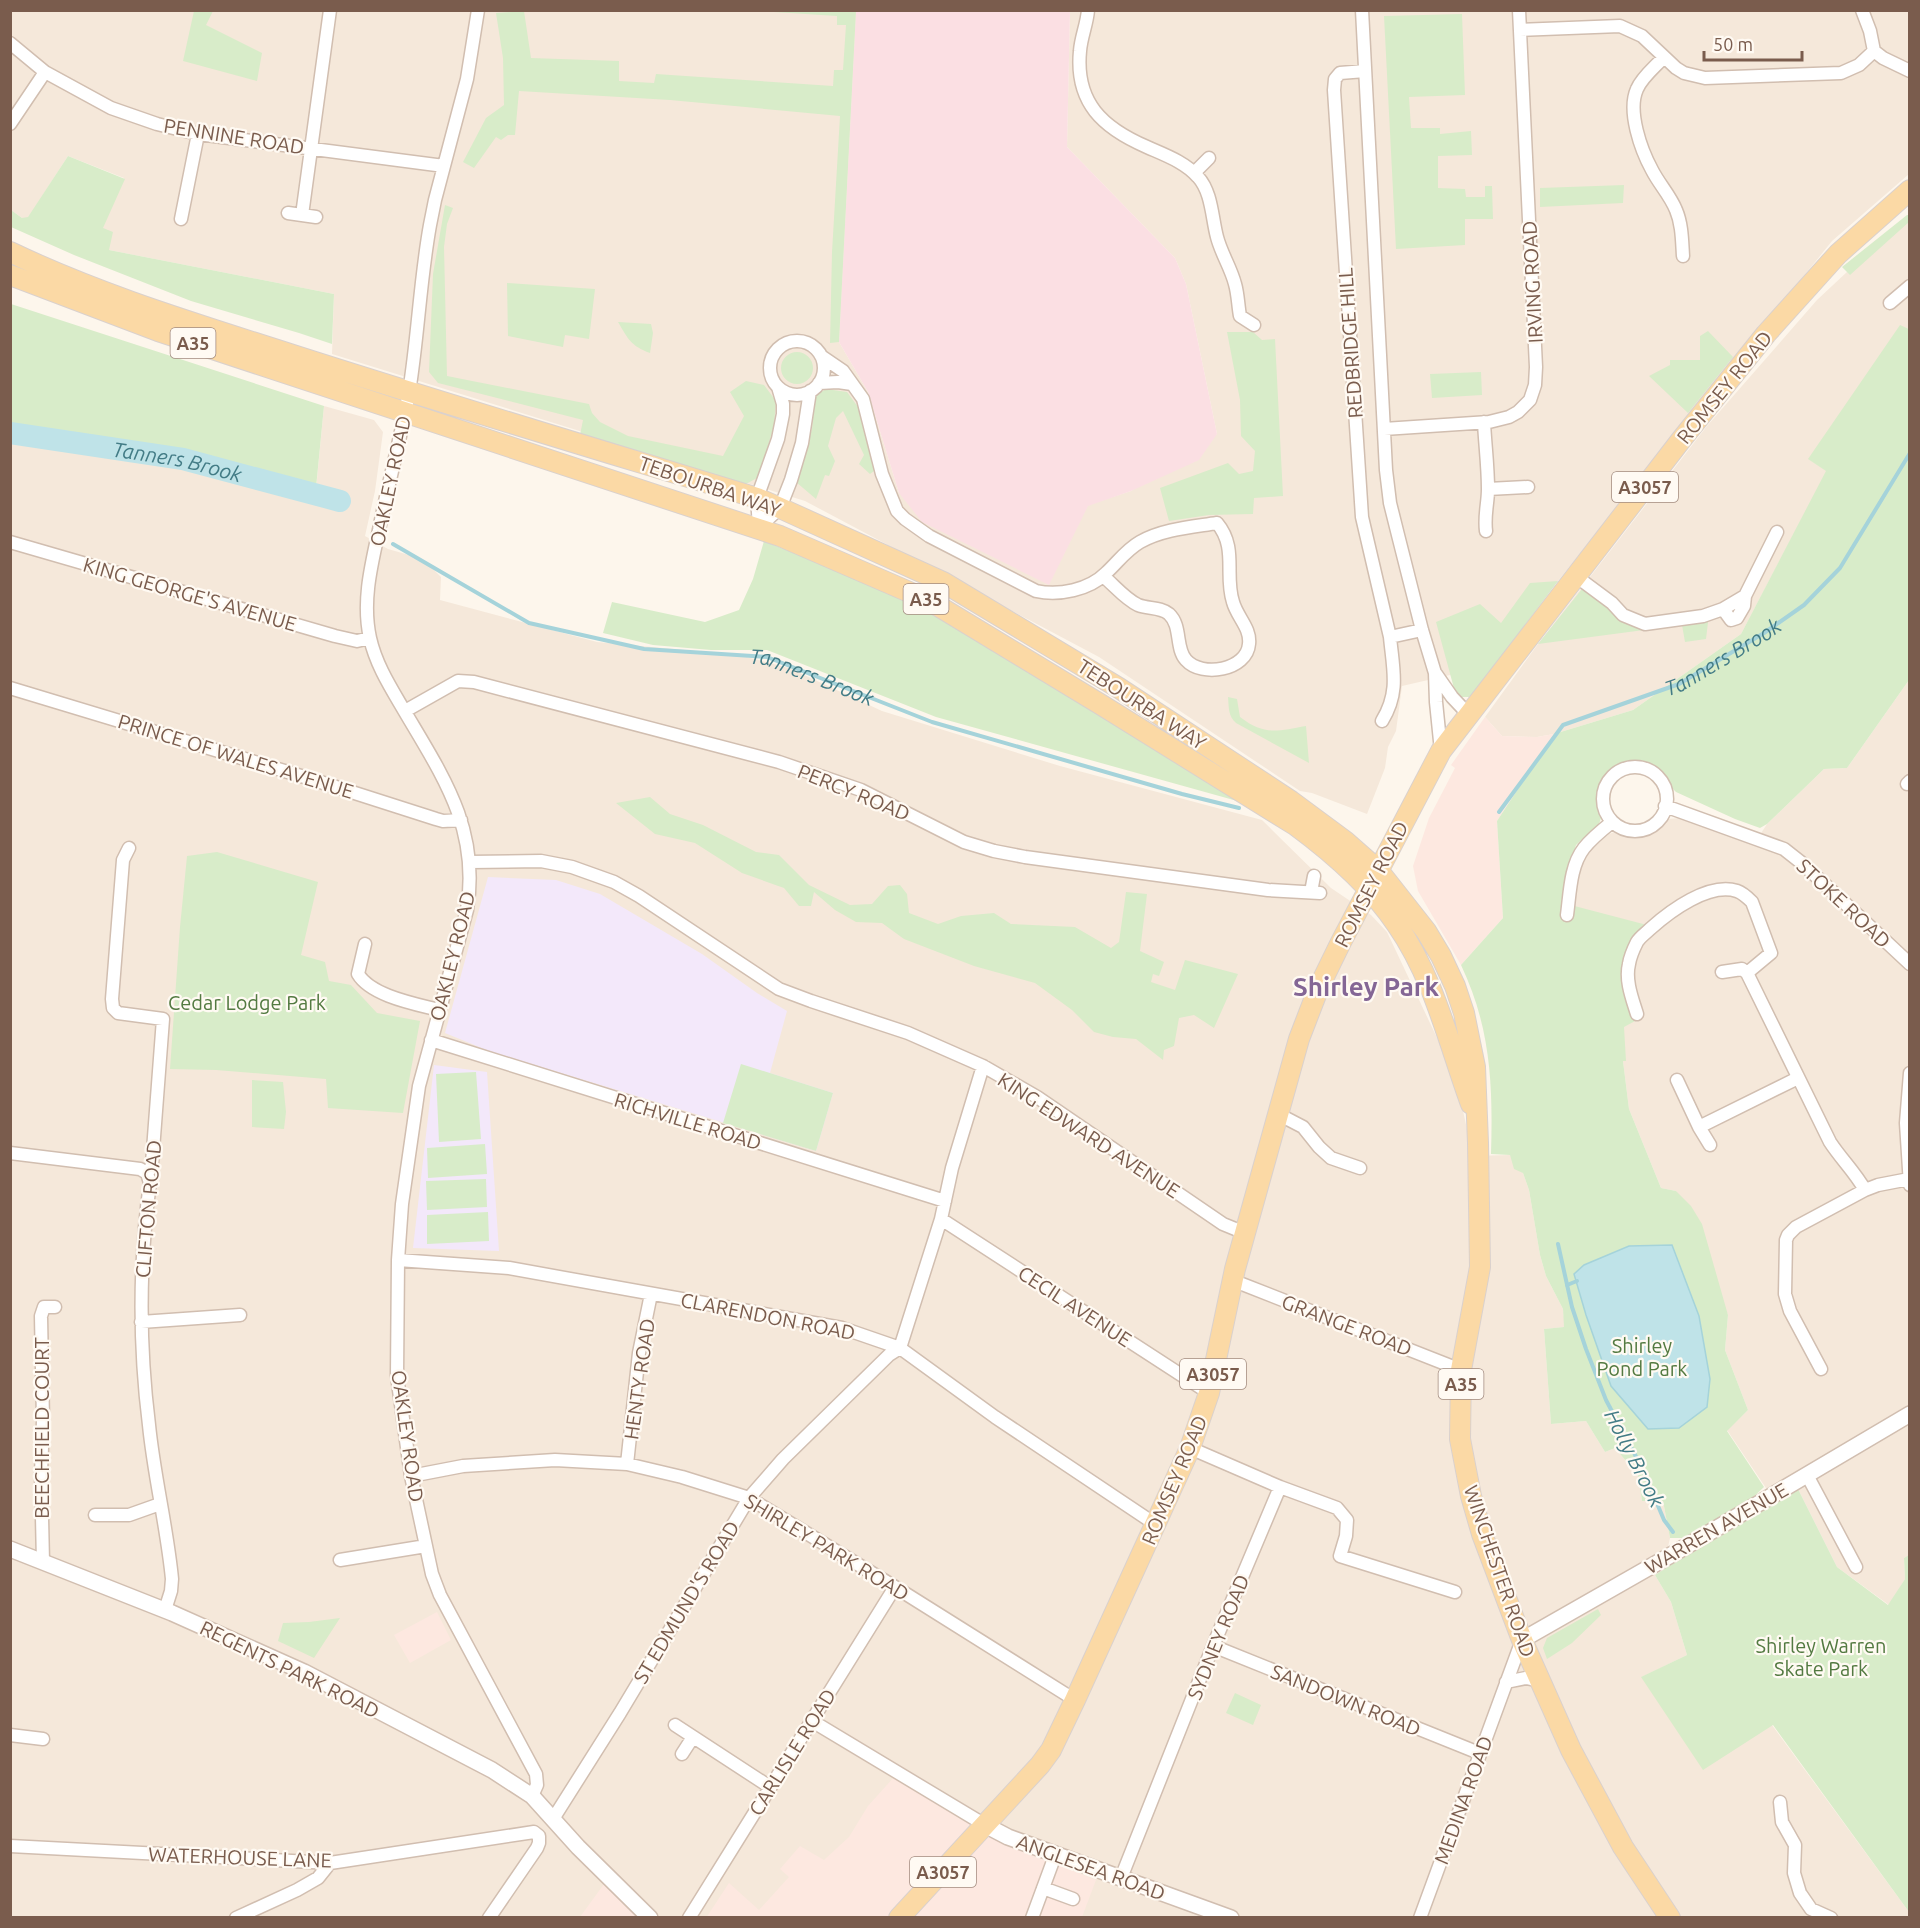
<svg xmlns="http://www.w3.org/2000/svg" width="1920" height="1928" viewBox="0 0 1920 1928" font-family="Ubuntu,sans-serif">
<style>
.residential{fill:#f5e8da}
.commercial{fill:#fde8e0}
.education{fill:#f3e8fa}
.medical{fill:#fbdfe3}
.green{fill:#d8ecc9}
.water{fill:#bfe3e8;stroke:#a5d3da;stroke-width:1.5}
.lines{fill:none;stroke-linecap:round;stroke-linejoin:round}
.stream{stroke:#a5d3da;stroke-width:4}
.river{stroke:#bfe3e8;stroke-width:22}
.minor-casing{stroke:#d1beb0;stroke-width:15}
.tertiary-casing{stroke:#d1beb0;stroke-width:18}
.primary-casing{stroke:#dad1cd;stroke-width:22}
.minor{stroke:#fff;stroke-width:12}
.tertiary{stroke:#fff;stroke-width:15}
.primary{stroke:#fbd9a5;stroke-width:20}
.labels{text-anchor:middle;dominant-baseline:central;stroke-width:4.5;stroke-linejoin:round;paint-order:stroke}
.shield{fill:#fffaf3;stroke:#a28b7f;stroke-width:1.5}
.shield-label{font-size:18px;font-weight:bold;fill:#7a5c4d}
.street-label{font-size:20px;fill:#7a5c4d;stroke:#fffaf3}
.park-label{font-size:20px;fill:#537a41;stroke:#fffaf3}
.water-label{font-size:21px;font-style:italic;fill:#437c86;stroke:#fffaf3}
.district-label{font-size:26px;font-weight:bold;fill:#846695;stroke:#fffaf3}
</style>
<rect width="100%" height="100%" fill="#fdf6ec"/>
<!-- residential -->
<path class="residential" d="M10,11H856L839,342L868,392L899,493L1088,505L1131,491L1217,434L1186,284L1175,258L1067,147L1070,11H1909V174L1832,241L1537,607L1479,685L1450,675L1402,686L1396,731L1388,747L1385,768L1367,814L1312,793L1300,791L1099,657L805,501L332,354L334,294L109,250L102,228L124,178L68,156L28,218H22L11,210Z
M1909,214V329L1900,326L1809,459L1827,471L1741,634L1633,710L1554,734L1537,737L1502,736L1485,717L1538,644L1707,426L1817,300Z
M324,406L374,420L383,432L375,491L365,536L388,549L409,555L430,566L441,577L440,600L597,642L739,655L789,668L882,711L1060,766L1262,820L1331,888L1371,915L1387,932L1447,1059L1459,1092L1468,1134L1470,1156L1510,1155L1523,1173L1529,1190L1540,1255L1546,1276L1563,1309L1565,1327L1544,1329L1551,1424L1586,1421L1605,1452L1615,1448L1638,1475L1642,1501H1663L1670,1538L1666,1556L1655,1575L1671,1602L1687,1655L1642,1677L1772,1725L1909,1912V1917H11L10,439L182,465L315,500Z
M1909,680L1910,1555L1904,1558L1905,1579L1889,1605L1837,1567L1796,1485L1774,1500L1727,1430L1748,1410L1725,1350L1728,1315L1676,1191L1661,1188L1629,1109L1623,1061L1615,918L1571,906V903L1580,870L1585,859L1592,849L1609,834L1615,832L1632,834H1643L1667,819L1682,818L1756,841L1767,824L1824,769L1847,768Z"/>
<!-- commercial -->
<path class="commercial" d="M1485,717L1502,736L1537,737L1554,734L1497,821L1503,918L1461,965L1418,891L1413,866L1429,818L1455,768L1451,765Z
M437,1612L451,1640L410,1663L394,1635Z
M895,1776L1008,1845L1096,1880L1082,1917L706,1918L729,1883L759,1910L789,1877L780,1869L800,1846L824,1860L849,1837L868,1806Z
M604,1884L639,1917H580Z"/>
<!-- education -->
<path class="education" d="M488,877L556,880L600,894L702,954L757,993L787,1011L770,1073L833,1093L816,1151L489,1051L445,1033Z
M434,1065L487,1072L499,1251L413,1248Z"/>
<!-- medical -->
<path class="medical" d="M856,11H1070L1067,147L1175,258L1186,284L1217,434L1199,460L1131,491L1088,506L1049,585L922,522L899,493L868,392L839,342Z"/>
<!-- green -->
<path class="green" d="M194,11H213L206,25L262,53L257,81L183,61Z
M524,11L531,58L619,61V81L654,83L656,74L833,86L834,70H843L846,25H837V16L760,11H856L839,342L830,343L832,252L840,116L670,100L519,91L515,135H508L501,140L496,137L474,168L463,162L486,118L504,105L503,58L496,13Z
M1462,14L1465,95L1409,97L1411,128H1440V134L1471,131L1472,155L1438,156V188L1465,189L1466,197H1485V186H1492L1493,219H1465V245L1396,249L1384,16Z
M68,156L125,179L103,228L113,232L109,250L334,294L332,344L299,333L191,301L74,255L11,227V210L22,218L28,217Z
M1624,185L1623,203L1540,207V188Z
M445,205L453,208L447,224L444,247L447,376L589,404L592,413L600,422L628,436L723,456L744,416L730,392L746,381L764,385L776,401L774,425L759,477L744,485L580,435L583,420L438,383L429,372L433,274Z
M1907,215H1909V222L1850,275L1842,267Z
M507,283L595,289L589,339L565,335L563,347L508,336Z
M11,304L324,406L316,488L184,455L11,429Z
M618,322L651,324L653,333L650,353C631,346 628,339 618,322Z
M1900,325L1909,329V680L1847,768L1824,769L1767,824L1760,828L1735,819L1676,792L1655,771L1638,763L1624,766L1612,771L1603,785L1599,797L1601,818L1599,824L1576,845L1568,872L1563,903L1647,925L1625,985L1635,1021L1624,1027L1626,1061H1623L1629,1109L1661,1188L1676,1191L1691,1206L1702,1224L1728,1315L1725,1350L1748,1410L1727,1431L1764,1487L1748,1502L1719,1518L1705,1528L1686,1538H1670L1663,1501H1642L1638,1475L1615,1448L1605,1452L1586,1421L1551,1424L1544,1329L1564,1327L1563,1309L1546,1276L1540,1255L1529,1190L1523,1173L1514,1169L1510,1155L1491,1154C1493,1086 1491,1028 1461,965L1503,918L1497,821L1554,734L1633,710L1741,634L1826,471L1808,459Z
M1708,331L1733,357L1688,413L1649,376L1670,365V360H1700V336Z
M1227,332H1253L1262,340L1275,339L1283,496L1254,498L1253,514L1209,515L1169,521L1160,488L1228,463L1239,474L1253,471L1255,451L1241,436L1240,400Z
M781 368a16 16 0 1 1 32 0a16 16 0 1 1-32 0Z
M1481,372L1482,395L1432,398L1430,374Z
M826,389L847,392L858,407L874,471L870,474L859,464L864,455L843,411L836,418L828,446L835,461L829,476L825,475L816,499L796,482L812,429L815,396Z
M764,541L926,607L1248,804L936,717L767,650H711L653,645L603,633L612,602L705,622L739,610L753,579Z
M1558,581L1474,693L1469,697H1460L1455,692L1436,622L1480,604L1501,623L1530,583Z
M1586,584L1645,624L1709,614L1706,639L1685,642L1682,625L1538,644Z
M1228,697L1237,699L1240,717C1265,736 1277,731 1306,726L1309,763L1236,723C1228,716 1229,708 1228,697Z
M650,797L670,814L703,825L756,852L779,855L809,885L850,905L872,904L888,886L900,885L907,894L909,913L938,924L961,916L994,913L1011,924L1075,927L1111,948L1119,942L1126,892L1147,894L1140,951L1164,962L1159,976L1153,974L1151,982L1175,990L1185,960L1238,974L1214,1028L1194,1015L1179,1018L1174,1046L1164,1050L1163,1060L1136,1039L1113,1037L1094,1032L1072,1010L1035,983L974,966L904,939L882,923L856,922L835,910L814,892L811,906H799L784,888L742,873L695,843L655,834L616,803Z
M217,852L318,882L301,955L325,962L329,981L351,985L377,1013L420,1021L403,1113L328,1108L326,1079L216,1070L170,1069L180,927L187,856Z
M741,1064L833,1093L816,1151L723,1123Z
M476,1072L481,1139L439,1142L436,1074Z
M252,1080L283,1082L286,1112L284,1129L252,1127Z
M485,1144L487,1174L428,1178L427,1148Z
M486,1179L487,1207L427,1210L426,1181Z
M488,1212L489,1241L427,1244V1215Z
M1796,1485L1837,1567L1888,1605L1905,1579L1904,1558L1909,1555V1912L1773,1725L1703,1770L1641,1677L1687,1655L1671,1602L1655,1575Z
M1598,1609L1601,1615L1572,1643L1547,1659L1543,1648L1547,1638Z
M340,1618L314,1658L278,1641L283,1623L309,1622Z
M1235,1693L1261,1705L1253,1725L1226,1713Z"/>
<!-- water -->
<path class="water" d="M1672,1245L1699,1316L1710,1379L1707,1407L1679,1428L1648,1429L1611,1386L1586,1315L1574,1274L1584,1265L1629,1246Z"/>
<g class="lines">
<!-- stream -->
<g class="stream">
<path id="s1" d="M393,544L529,623L644,649L767,657L932,722L1182,794L1239,808"/>
<path id="s2" d="M1499,812L1563,725L1679,684L1764,633L1804,605L1840,568L1910,453"/>
<path d="M1558,1244L1572,1307L1586,1349L1606,1400L1642,1468L1664,1520L1673,1532"/>
<path d="M1567,1285L1577,1281"/>
</g>
<!-- river -->
<path class="river" id="s3" d="M10,433L183,459L340,501"/>
<!-- minor casing -->
<g class="minor-casing">
<path id="minor" d="M478,10L467,79L435,200L430,225C420,280 418,337 409,392C401,438 388,484 379,530C371,566 362,602 370,638C376,665 391,688 405,712C444,778 480,830 467,910L419,1086L402,1204L398,1260L397,1376L411,1476L432,1574L440,1595L536,1774L537,1785L532,1796
M1088,10C1087,24 1081,37 1080,51C1075,103 1103,128 1147,147C1165,155 1185,162 1198,177C1212,192 1212,219 1217,237C1221,253 1231,268 1235,284C1238,294 1238,305 1240,316L1254,325
M1362,10L1386,470L1390,503L1398,535L1422,630L1435,673L1436,702L1441,751
M1862,10L1870,31L1874,51L1883,58L1910,71
M1520,30L1620,26L1642,36L1676,68L1684,73L1705,78L1841,73L1859,65L1874,51
M10,43L45,72L111,108L157,124L198,134L444,166
M1664,57C1655,67 1642,77 1637,89C1627,111 1641,150 1652,170C1659,184 1670,195 1676,210C1682,224 1682,240 1683,256
M1365,71L1340,73L1335,79L1334,90L1362,517L1390,637
M10,124L45,72
M1194,173L1209,158
M288,213L316,217
M302,215L330,10
M181,219L198,134
M1890,303L1910,286
M770 368a27 27 0 1 1 54 0a27 27 0 1 1-54 0Z
M821,356L843,371L863,399L882,474L897,511L905,519L929,536L1036,591C1059,596 1089,590 1106,573C1118,562 1126,550 1140,542C1163,529 1192,527 1217,523C1238,548 1224,575 1233,602C1237,617 1251,628 1249,644C1247,670 1202,678 1186,660C1175,648 1182,626 1169,614C1161,607 1148,609 1138,605C1125,599 1114,585 1103,576
M819,383L838,382L852,384
M1484,422C1485,444 1488,466 1488,489C1488,504 1484,515 1486,531
M1384,429L1489,422L1509,417L1518,412L1530,400L1535,385L1536,367L1519,10
M1488,489L1528,487
M759,527L780,508L791,480L802,443L810,391
M759,527L757,498L778,439L783,414V404L778,387
M10,542L335,636L357,641L370,638
M1577,577L1612,603L1623,615L1645,624L1703,616L1723,609L1745,596L1777,532
M1723,609L1731,620L1737,618L1744,606L1745,596
M1436,674L1452,697L1468,714
M10,688L311,779L436,819L443,821L461,820
M405,711L458,681L474,682L779,762L861,790L964,842L994,851L1025,857L1268,890L1320,893
M1382,721C1400,692 1393,669 1390,637L1422,630
M1603 799a32 32 0 1 1 64 0a32 32 0 1 1-64 0Z
M1907,784L1910,781
M1665,806L1784,849L1803,864L1910,964
M129,848L123,860L112,999L113,1008L118,1013L163,1019L152,1163L151,1168L147,1173L150,1183C139,1263 139,1345 149,1425C154,1476 167,1527 172,1579L171,1591L165,1610
M470,862L541,861L572,867L614,882L639,896L779,989L811,1001L908,1033L983,1066L1037,1097L1223,1224L1245,1233
M1311,892L1314,876
M1567,915C1570,893 1570,866 1584,848C1592,838 1602,830 1612,822
M365,944L358,974C371,996 416,1004 439,1010
M1722,972L1742,969L1747,973L1830,1142C1841,1159 1855,1172 1865,1190
M1637,1014C1632,998 1625,980 1629,964C1630,957 1634,948 1637,942C1640,937 1646,933 1650,929C1670,911 1709,882 1737,891C1743,893 1747,897 1752,902L1771,953L1747,973
M431,1040L945,1201
M1910,1073L1906,1123L1910,1185
M1677,1080L1699,1127L1710,1145
M1278,1114L1303,1127L1319,1147L1331,1158L1360,1168
M1699,1127L1798,1078
M10,1153L140,1169L147,1173
M941,1219L1209,1393
M398,1260L509,1268L704,1303L842,1328L900,1348L995,1417L1155,1524
M1233,1282L1242,1284L1461,1370
M141,1322L240,1315
M1821,1369L1790,1311L1785,1294L1786,1240L1788,1235L1796,1227L1865,1190L1878,1185L1909,1179
M627,1464L639,1353L651,1294
M1807,1475L1856,1567
M411,1476L463,1466L555,1460L627,1464L682,1477L749,1498L895,1587L1075,1700
M1280,1487L1337,1508L1347,1520L1346,1536L1340,1556L1455,1592
M95,1515H129L160,1504
M340,1560L426,1546
M43,1562L41,1473L43,1421L41,1316L44,1307H55
M1213,1646L1479,1753
M1506,1682L1526,1678L1540,1681
M812,1721L985,1825
M675,1725L770,1787
M10,1735L43,1739
M682,1754L693,1737
M1780,1802L1782,1822L1795,1845L1794,1873L1800,1893L1811,1909L1831,1918
M553,1819L620,1713L749,1498L783,1459L889,1355L900,1348L941,1219L952,1168L983,1066
M10,1846L330,1863L534,1832L539,1836V1843L537,1848L489,1918
M1121,1878L1213,1646L1280,1487L1190,1448
M1043,1888L1073,1899
M236,1918L297,1890L318,1878L330,1863
M689,1918L895,1587
M1032,1918L1056,1853
M1420,1918L1522,1640"/>
</g>
<!-- tertiary casing -->
<g class="tertiary-casing">
<path id="tertiary" d="M10,1549L172,1613L304,1672L492,1770L532,1796L578,1847L650,1918
M1522,1640L1685,1547L1910,1414
M985,1825L1008,1837L1231,1918"/>
</g>
<!-- primary casing -->
<g class="primary-casing">
<path id="primary" d="M10,252C102,296 200,325 296,356C449,405 603,451 757,498L780,508L943,582L1119,688L1291,801L1345,841L1378,870L1426,931L1441,956L1455,986L1464,1013L1475,1067L1478,1143L1480,1267L1461,1370L1460,1439L1471,1496L1482,1534L1522,1640L1571,1750L1623,1847L1670,1918
M10,275L158,331L780,536L930,601L1100,704L1295,825C1333,853 1371,886 1397,925C1434,978 1449,1044 1471,1104
M899,1918L1040,1765L1051,1750L1075,1700L1190,1448L1209,1393L1235,1269L1299,1039L1319,987L1341,942L1441,751L1681,440L1766,334L1838,254L1910,190"/>
</g>
<!-- minor -->
<use href="#minor" class="minor"/>
<!-- tertiary -->
<use href="#tertiary" class="tertiary"/>
<!-- primary -->
<use href="#primary" class="primary"/>
</g>
<g class="labels">
<!-- shield labels -->
<g class="shield">
<rect x="170.5" y="328" width="45" height="30" rx="4.5"/>
<rect x="1612" y="472" width="66" height="30" rx="4.5"/>
<rect x="903.5" y="584" width="45" height="30" rx="4.5"/>
<rect x="1180" y="1359" width="66" height="30" rx="4.5"/>
<rect x="1438.5" y="1369" width="45" height="30" rx="4.5"/>
<rect x="910" y="1857" width="66" height="30" rx="4.5"/>
</g>
<g class="shield-label">
<text x="193" y="343">A35</text>
<text x="1645" y="487">A3057</text>
<text x="926" y="599">A35</text>
<text x="1213" y="1374">A3057</text>
<text x="1461" y="1384">A35</text>
<text x="943" y="1872">A3057</text>
</g>
<!-- street labels -->
<g class="street-label">
<text transform="translate(234 136) rotate(9)">PENNINE ROAD</text>
<text transform="translate(1532 282) rotate(-93)">IRVING ROAD</text>
<text transform="translate(1350 343) rotate(-94)">REDBRIDGE HILL</text>
<text transform="translate(1724 387) rotate(-51)">ROMSEY ROAD</text>
<text transform="translate(390 481) rotate(-78)">OAKLEY ROAD</text>
<text transform="translate(710 486) rotate(19)">TEBOURBA WAY</text>
<text transform="translate(190 594) rotate(16)">KING GEORGE'S AVENUE</text>
<text transform="translate(1142 704) rotate(33)">TEBOURBA WAY</text>
<text transform="translate(236 756) rotate(17)">PRINCE OF WALES AVENUE</text>
<text transform="translate(854 792) rotate(22)">PERCY ROAD</text>
<text transform="translate(1371 884) rotate(-63)">ROMSEY ROAD</text>
<text transform="translate(1844 903) rotate(43)">STOKE ROAD</text>
<text transform="translate(452 956) rotate(-76)">OAKLEY ROAD</text>
<text transform="translate(688 1121) rotate(17)">RICHVILLE ROAD</text>
<text transform="translate(1089 1135) rotate(33)">KING EDWARD AVENUE</text>
<text transform="translate(148 1209) rotate(-85)">CLIFTON ROAD</text>
<text transform="translate(1075 1306) rotate(33)">CECIL AVENUE</text>
<text transform="translate(768 1316) rotate(11)">CLARENDON ROAD</text>
<text transform="translate(1347 1325) rotate(21)">GRANGE ROAD</text>
<text transform="translate(639 1379) rotate(-82)">HENTY ROAD</text>
<text transform="translate(41 1428) rotate(-90)">BEECHFIELD COURT</text>
<text transform="translate(408 1436) rotate(82)">OAKLEY ROAD</text>
<text transform="translate(1174 1480) rotate(-67)">ROMSEY ROAD</text>
<text transform="translate(1716 1528) rotate(-30)">WARREN AVENUE</text>
<text transform="translate(827 1547) rotate(31)">SHIRLEY PARK ROAD</text>
<text transform="translate(1500 1571) rotate(71)">WINCHESTER ROAD</text>
<text transform="translate(686 1602) rotate(-59)">ST EDMUND'S ROAD</text>
<text transform="translate(1218 1637) rotate(-68)">SYDNEY ROAD</text>
<text transform="translate(290 1669) rotate(26)">REGENTS PARK ROAD</text>
<text transform="translate(1346 1700) rotate(22)">SANDOWN ROAD</text>
<text transform="translate(792 1752) rotate(-58)">CARLISLE ROAD</text>
<text transform="translate(1463 1800) rotate(-70)">MEDINA ROAD</text>
<text transform="translate(240 1857) rotate(2)">WATERHOUSE LANE</text>
<text transform="translate(1091 1867) rotate(20)">ANGLESEA ROAD</text>
</g>
<!-- park labels -->
<g class="park-label">
<text x="247" y="1002">Cedar Lodge Park</text>
<text x="1642" y="1345">Shirley<tspan x="1642" dy="23">Pond Park</tspan></text>
<text x="1821" y="1645">Shirley Warren<tspan x="1821" dy="23">Skate Park</tspan></text>
</g>
<!-- water labels -->
<g class="water-label">
<text stroke="none"><textPath href="#s3" startOffset="170">Tanners Brook</textPath></text>
<text stroke="none"><textPath href="#s2" startOffset="282">Tanners Brook</textPath></text>
<text stroke="none"><textPath href="#s1" startOffset="447">Tanners Brook</textPath></text>
<text transform="translate(1635 1458) rotate(63)">Holly Brook</text>
</g>
<!-- district labels -->
<g class="district-label">
<text x="1366" y="986">Shirley Park</text>
</g>
</g>
<!-- border -->
<rect width="1920" height="1928" fill="none" stroke="#7a5c4d" stroke-width="24"/>
<!-- scale -->
<path d="M1704 51v9h98v-9" fill="none" stroke="#7a5c4d" stroke-width="3"/>
<text x="1713" y="51" font-size="18" fill="#7a5c4d" stroke="#fffaf3" stroke-width="4.5" paint-order="stroke">50 m</text>
</svg>
